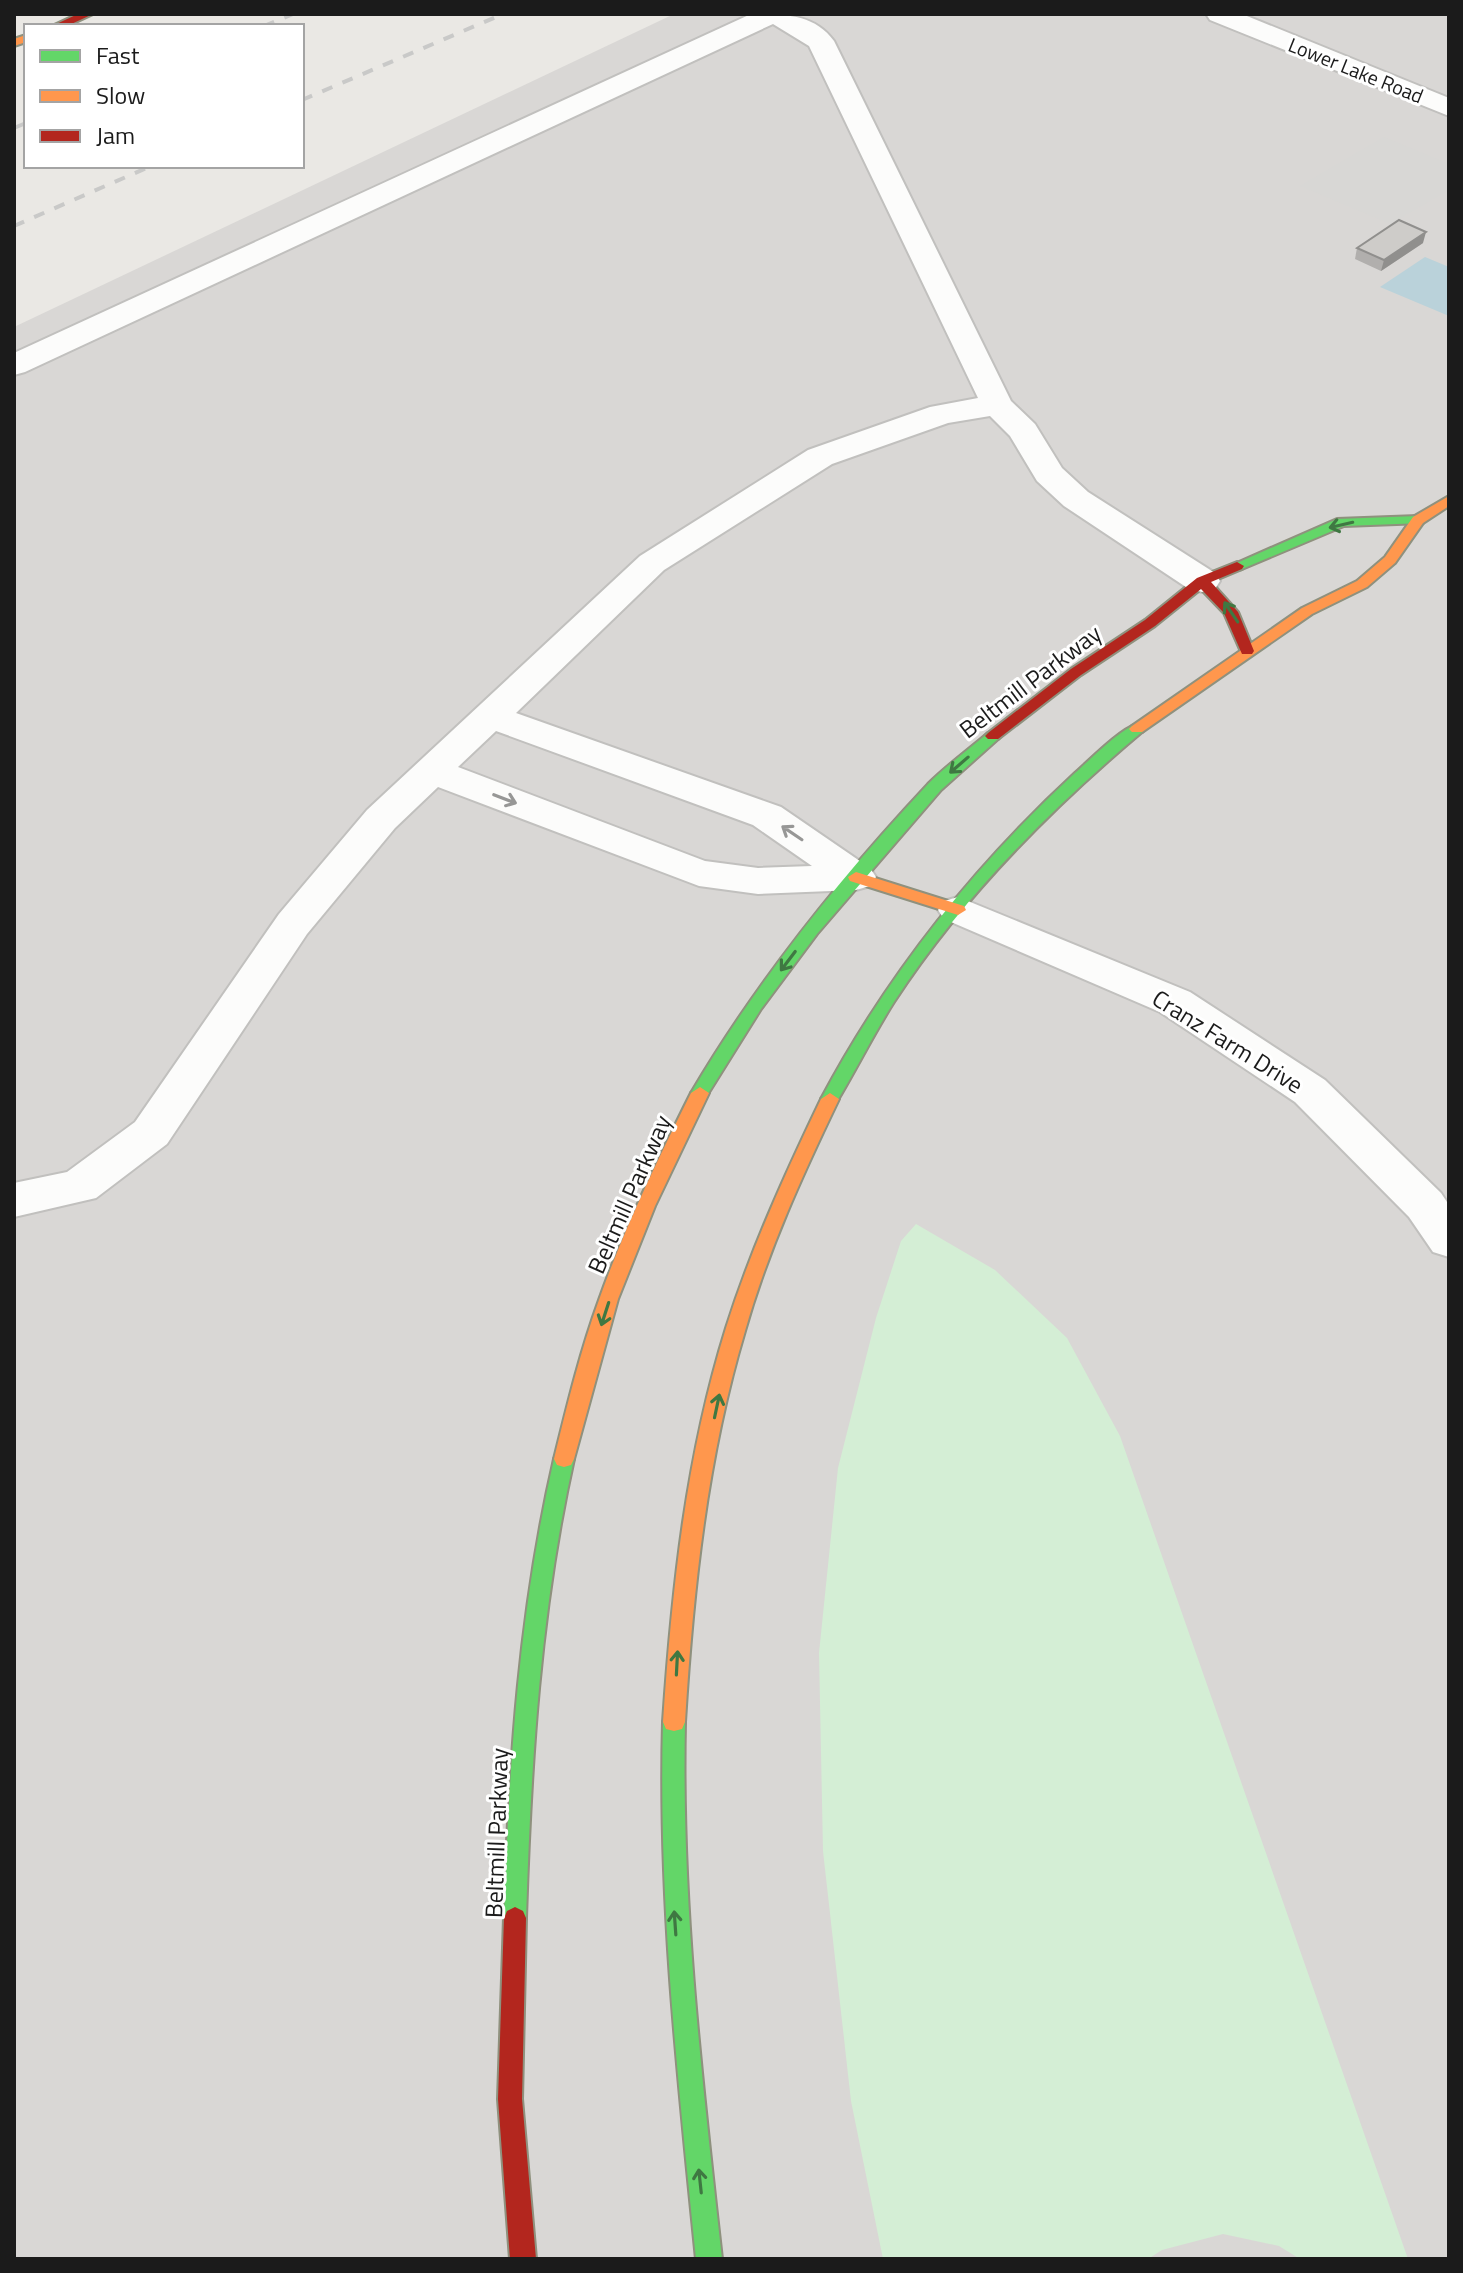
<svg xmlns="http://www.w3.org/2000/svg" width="1463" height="2273" viewBox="0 0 1463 2273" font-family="'Titillium Web',sans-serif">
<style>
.residential{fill:#d9d7d5}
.religious{fill:#d8d7d5}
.park{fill:#d4eed5}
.water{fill:#bad2da}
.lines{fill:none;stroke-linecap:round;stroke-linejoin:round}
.street-casing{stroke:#c1c0be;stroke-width:4}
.fast-casing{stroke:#8f917e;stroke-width:4}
.slow-casing{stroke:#8f917e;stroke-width:4}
.jam-casing{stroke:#8f917e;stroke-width:4}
.street{fill:#fcfcfb;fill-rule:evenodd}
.fast{fill:#63d668;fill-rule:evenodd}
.slow{fill:#ff974d;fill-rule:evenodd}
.jam{fill:#b3261e;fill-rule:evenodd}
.rail{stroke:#c9c9c8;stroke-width:4;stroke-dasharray:11 11;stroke-linecap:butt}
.wall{fill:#b1afad}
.shaded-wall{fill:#908f8d}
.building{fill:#ceccc9;stroke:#908f8d;stroke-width:2}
.oneway{stroke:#3f7842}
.oneway2{stroke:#979796}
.labels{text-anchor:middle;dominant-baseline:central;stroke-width:6;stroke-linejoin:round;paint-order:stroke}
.far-street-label{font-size:20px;fill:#1b1b1b;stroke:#fff}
.street-label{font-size:24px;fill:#1b1b1b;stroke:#fff}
</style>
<rect width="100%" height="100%" fill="#eae8e4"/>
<!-- residential -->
<path class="residential" d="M674,14H1449V2259H14V327Z"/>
<!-- religious -->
<path class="religious" d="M1384,137L1449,164V190L1390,224L1300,186Z"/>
<!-- park -->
<path class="park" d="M916,1224L995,1270L1067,1338L1120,1436L1408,2259H1300L1279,2246L1223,2234L1162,2250L1148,2259H883L851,2101L823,1851L819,1653L838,1468L876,1318L901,1241Z"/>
<!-- water -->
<path class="water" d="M1425,257L1449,267V316L1380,287Z"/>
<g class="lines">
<!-- street casing -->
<g class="street-casing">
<path id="street" d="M751,14C781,14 814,13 834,41L1011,401L1035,424L1062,468L1088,492L1215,573L1220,581L1215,589L1202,592L1189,589L1064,506L1037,481L1010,436L990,416L948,423L832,464L664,570L516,713L781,807L870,868L876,877L870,886L856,890L758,894L699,886L438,787L395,828L307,934L167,1144L96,1198L14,1217V1183L67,1172L135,1122L279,914L367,810L640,556L808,450L930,407L978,398L809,46L773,24L25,372L14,375V353ZM496,731L753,825L812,866L758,868L705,861L458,767Z
M1206,14H1242L1449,98V116L1210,20Z
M958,897L1190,992L1325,1080L1441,1193L1449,1205V1257L1433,1252L1409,1217L1295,1102L1160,1012L944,919L938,910L944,901Z"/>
</g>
<!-- fast casing -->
<g class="fast-casing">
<path id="fast" d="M1418,516L1423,517V523L1344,526L1242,569L1237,570L1230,566L1337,519Z
M1137,724L1145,729L1142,732C1048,811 961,899 894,1002C873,1035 856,1070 836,1103H824L821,1099C887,975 972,868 1075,773C1090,760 1119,730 1137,724Z
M993,731L1001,736L998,739L941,790L817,934L761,1009L706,1097H694L691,1093C757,981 839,879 928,784C946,766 968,750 988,733Z
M564,1451L571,1453L574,1459C540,1611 531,1763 526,1918L523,1925L515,1929L507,1925L504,1918C509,1763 519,1611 554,1459L557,1453Z
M674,1713L682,1715L685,1722C681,1902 702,2080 722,2259H696C678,2080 658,1902 663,1722L666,1715Z"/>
</g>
<!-- slow casing -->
<g class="slow-casing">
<path id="slow" d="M26,35V42L14,46V39Z
M1449,496V506L1423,523L1395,563L1367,587L1312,614L1142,732H1132L1129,729L1132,726L1302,608L1357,581L1385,557L1413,517Z
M856,872L964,906L966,910L958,915L850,881L848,877Z
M700,1087L709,1093L655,1206L618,1299L574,1459L571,1465L564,1467L557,1465L554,1459C567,1406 580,1352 599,1300C624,1229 657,1161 691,1093Z
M830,1093L839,1099C803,1174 768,1250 745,1331C707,1458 693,1590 685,1722L682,1729L674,1731L666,1729L663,1722C672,1589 686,1456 726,1328C751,1249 785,1174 821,1099Z"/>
</g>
<!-- jam casing -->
<g class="jam-casing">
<path id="jam" d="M78,14H93L67,26H52Z
M1237,562L1244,566L1242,569L1211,582L1238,612L1254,651L1252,654H1242L1224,613L1201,589L1155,626L1081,675L998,739H988L985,736L988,733L1071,669L1145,620L1197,578Z
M515,1907L523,1911L526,1918L522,2099L536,2259H510L498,2099L504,1918L507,1911Z"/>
</g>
<!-- street -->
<use href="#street" class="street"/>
<!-- fast -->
<use href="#fast" class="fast"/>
<!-- slow -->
<use href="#slow" class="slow"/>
<!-- jam -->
<use href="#jam" class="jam"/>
<!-- rail -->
<path class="rail" d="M264,26L293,14
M302,100L503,14
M14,128L26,123
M14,226L151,166"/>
</g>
<!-- wall -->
<path class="wall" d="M1423,243L1381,271L1355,259L1357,248Z"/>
<!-- shaded-wall -->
<path class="shaded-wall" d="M1426,232L1423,243L1381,271L1384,260Z"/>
<!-- building -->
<path class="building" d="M1399,220L1426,232L1384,260L1357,248Z"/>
<!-- one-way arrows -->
<defs><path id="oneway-shaft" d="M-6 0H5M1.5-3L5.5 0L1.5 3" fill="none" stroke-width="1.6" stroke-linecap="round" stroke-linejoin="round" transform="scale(2)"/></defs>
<g class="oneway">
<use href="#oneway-shaft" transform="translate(1341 525) rotate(167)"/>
<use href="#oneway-shaft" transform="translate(1231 612) rotate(-124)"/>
<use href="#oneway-shaft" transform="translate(959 765) rotate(139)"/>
<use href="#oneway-shaft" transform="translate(788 961) rotate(127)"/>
<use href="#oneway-shaft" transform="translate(605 1314) rotate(108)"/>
<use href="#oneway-shaft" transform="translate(717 1406) rotate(-78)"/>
<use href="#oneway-shaft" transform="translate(677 1663) rotate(-87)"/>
<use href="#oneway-shaft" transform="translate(675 1923) rotate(-94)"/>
<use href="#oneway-shaft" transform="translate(700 2181) rotate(-96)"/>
</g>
<g class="oneway2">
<use href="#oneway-shaft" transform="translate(505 799) rotate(21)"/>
<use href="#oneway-shaft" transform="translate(792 833) rotate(-146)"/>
</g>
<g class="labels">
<!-- far-street labels -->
<g class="far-street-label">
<text transform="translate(1356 70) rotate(22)">Lower Lake Road</text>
</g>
<!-- street labels -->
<g class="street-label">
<text transform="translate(1030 681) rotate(-37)">Beltmill Parkway</text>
<text transform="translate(1228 1041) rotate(32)">Cranz Farm Drive</text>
<text transform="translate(629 1194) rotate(-66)">Beltmill Parkway</text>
<text transform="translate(496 1833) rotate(-88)">Beltmill Parkway</text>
</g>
</g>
<!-- border -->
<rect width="1463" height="2273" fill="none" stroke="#1b1b1b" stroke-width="32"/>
<!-- legend -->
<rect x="24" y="24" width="280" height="144" fill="#ffffff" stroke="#a4a4a4" stroke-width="2"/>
<rect x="40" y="50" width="40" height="12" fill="#63d668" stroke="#a4a4a4" stroke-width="2"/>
<text x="96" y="64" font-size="24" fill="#1b1b1b">Fast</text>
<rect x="40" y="90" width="40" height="12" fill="#ff974d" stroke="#a4a4a4" stroke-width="2"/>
<text x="96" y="104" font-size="24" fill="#1b1b1b">Slow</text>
<rect x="40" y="130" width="40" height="12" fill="#b3261e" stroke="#a4a4a4" stroke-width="2"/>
<text x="96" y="144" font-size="24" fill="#1b1b1b">Jam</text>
</svg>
